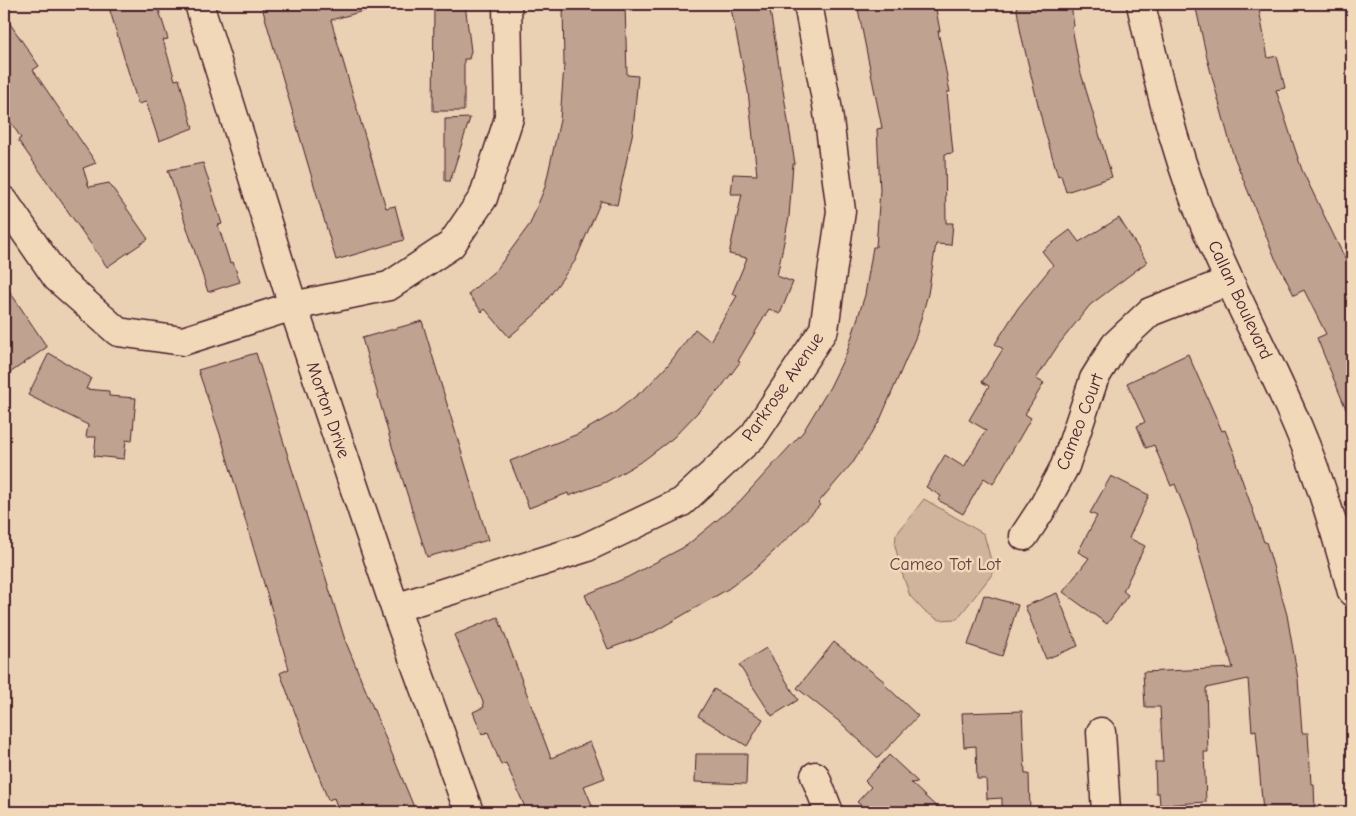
<svg xmlns="http://www.w3.org/2000/svg" width="1356" height="816" viewBox="0 0 1356 816" font-family="'Comic Neue',sans-serif">
<style>
.green{fill:#d0b49c;stroke:#8d6a64}
.building{fill:#c0a290;stroke:#4a1f2b}
.lines{fill:none;stroke-linecap:round;stroke-linejoin:round}
.street-casing{stroke:#4a1f2b;stroke-width:31}
.secondary-casing{stroke:#4a1f2b;stroke-width:31}
.street{stroke:#f1d8b9;stroke-width:28}
.secondary{stroke:#f1d8b9;stroke-width:28}
.labels{text-anchor:middle;dominant-baseline:central;stroke-width:5;stroke-linejoin:round;paint-order:stroke}
.street-label{font-size:18px;fill:#4a1f2b;stroke:#f1d8b9}
.park-label{font-size:18px;fill:#653d42;stroke:#f1d8b9}
</style>
<rect width="100%" height="100%" fill="#ead1b3"/>
<filter id="ink" filterUnits="userSpaceOnUse"><feTurbulence type="fractalNoise" baseFrequency=".02" numOctaves="2"/><feDisplacementMap in="SourceGraphic" scale="10" xChannelSelector="R" yChannelSelector="G"/><feConvolveMatrix kernelMatrix="1 2 1 2 8 2 1 2 1" color-interpolation-filters="sRGB"/></filter>
<g filter="url(#ink)">
<!-- green -->
<path class="green" d="M924,499L984,534L994,572L957,619L939,620L924,611L910,596L902,573L895,546L896,535Z"/>
<!-- building -->
<path class="building" d="M108,4H157L168,39L163,40L175,80L179,79L193,128L159,141L146,102L138,104Z
M261,4H366L367,10L331,20L386,208L395,206L404,240L336,260Z
M434,4H465L471,51L469,59H464V111H433Z
M563,4H625L627,75L638,76L633,131L617,205L601,201L575,261L538,312L509,337L485,309L482,312L468,294L497,269L530,224L545,187L560,120L564,65Z
M730,4H769L795,164H793L789,217L777,276L793,282L780,314L769,309L738,361L740,362L720,389L673,438L644,460L606,482L569,496L568,493L529,508L510,461L578,434L613,414L646,388L668,365L695,329L710,341L737,296L732,294L747,258L729,254L742,194H731L733,174L757,175L748,91Z
M857,4H935L940,31H938L950,92H947L953,153L945,154L946,223H953L951,245L936,244L928,294L916,336L880,420L854,461L818,503L820,505L792,534L755,569L728,589L652,633L608,649L585,595L628,577L686,546L739,502L803,432L830,387L847,352L865,295L873,247H876L880,190L877,129L882,128Z
M1016,4H1071L1074,26L1072,27L1080,70L1112,177L1066,192L1061,175L1058,176L1043,125L1021,34Z
M1195,4H1258L1268,58L1277,56L1285,88L1276,90L1294,146L1302,170L1352,273V418L1350,419L1317,338L1326,334L1304,290L1294,295L1275,258L1233,154L1207,58Z
M4,15L39,66L33,70L96,163L83,168L89,187L109,183L148,239L107,267L18,140L21,138L4,112Z
M470,118L450,181H445V119Z
M203,163L222,224L218,225L230,263L233,262L240,282L208,292L168,170Z
M1119,218L1147,262L1090,305L1059,344L1036,379L1044,383L1025,414L1031,418L993,484L984,478L963,514L938,500L941,496L926,487L945,455L964,467L986,430L969,420L989,386L982,382L1003,349L995,344L1018,308L1053,265L1042,251L1070,230L1079,242Z
M4,283L47,347L4,377Z
M422,321L488,540L427,557L392,446L362,338Z
M49,353L91,378L86,389L109,391V396L136,398L132,441L126,440L124,459L94,456L96,437H86L88,425L28,395Z
M256,353L345,640L416,812H348L345,806L338,809L334,798L328,800L280,673L289,669L221,437L198,370Z
M1188,354L1222,431L1225,430L1237,460H1235L1264,542H1266L1276,576L1287,615L1298,679L1302,733H1308L1311,784H1314L1315,812H1263L1256,730L1252,731L1248,679L1206,688L1208,752H1204L1206,802L1160,805L1159,793H1156L1155,762H1163L1160,707H1145L1143,672L1233,668L1189,520L1175,484L1171,486L1154,445L1146,448L1137,426L1145,422L1127,383Z
M1111,476L1149,495L1129,538L1145,546L1123,591L1128,595L1107,624L1063,592L1089,558L1078,552L1097,516L1090,513Z
M1057,593L1078,646L1046,659L1025,606Z
M984,595L1018,605L1002,656L968,645Z
M498,617L551,758L590,742L605,778L584,786L595,812H527L506,763L501,765L488,732L482,734L473,712L484,707L483,702L454,635Z
M834,642L885,682L884,684L918,716L878,758L841,723L797,688Z
M766,648L798,700L772,716L739,665Z
M714,689L763,719L747,746L698,716Z
M1022,711L1025,774H1029L1030,812H1002V798L987,799L986,779H977L976,746L964,747L962,713Z
M696,754H747L746,784L695,782Z
M889,755L918,782L911,783L942,812H869L857,802L871,787L865,781Z"/>
<g class="lines">
<!-- street casing -->
<g class="street-casing">
<path id="street" d="M199,4L293,306L395,608L469,812
M4,201L57,278L118,332L183,341L293,306L389,286L451,245L483,198L509,118L507,4
M1024,536L1043,507L1065,466L1094,379L1115,345L1150,312L1229,281
M395,608L585,548L682,502L754,435L824,329L841,211L827,105L808,4
M1101,732L1106,812
M815,776L829,812"/>
</g>
<!-- secondary casing -->
<g class="secondary-casing">
<path id="secondary" d="M1141,4C1156,74 1173,144 1199,211C1228,285 1267,354 1298,427C1321,481 1337,537 1352,592"/>
</g>
<!-- street -->
<use href="#street" class="street"/>
<!-- secondary -->
<use href="#secondary" class="secondary"/>
</g>
</g>
<g class="labels">
<!-- street labels -->
<g class="street-label">
<text transform="translate(1240 300) rotate(65)">Callan Boulevard</text>
<text transform="translate(783 387) rotate(-55)">Parkrose Avenue</text>
<text transform="translate(328 410) rotate(71)">Morton Drive</text>
<text transform="translate(1080 422) rotate(-69)">Cameo Court</text>
</g>
<!-- park labels -->
<g class="park-label">
<text x="945" y="564">Cameo Tot Lot</text>
</g>
</g>
<!-- margin -->
<rect width="1356" height="816" fill="none" stroke="#f1d8b9" stroke-width="20"/>
<rect x="10" y="10" width="1336" height="796" fill="none" stroke="#4a1f2b" stroke-width="2" filter="url(#ink)"/>
</svg>
